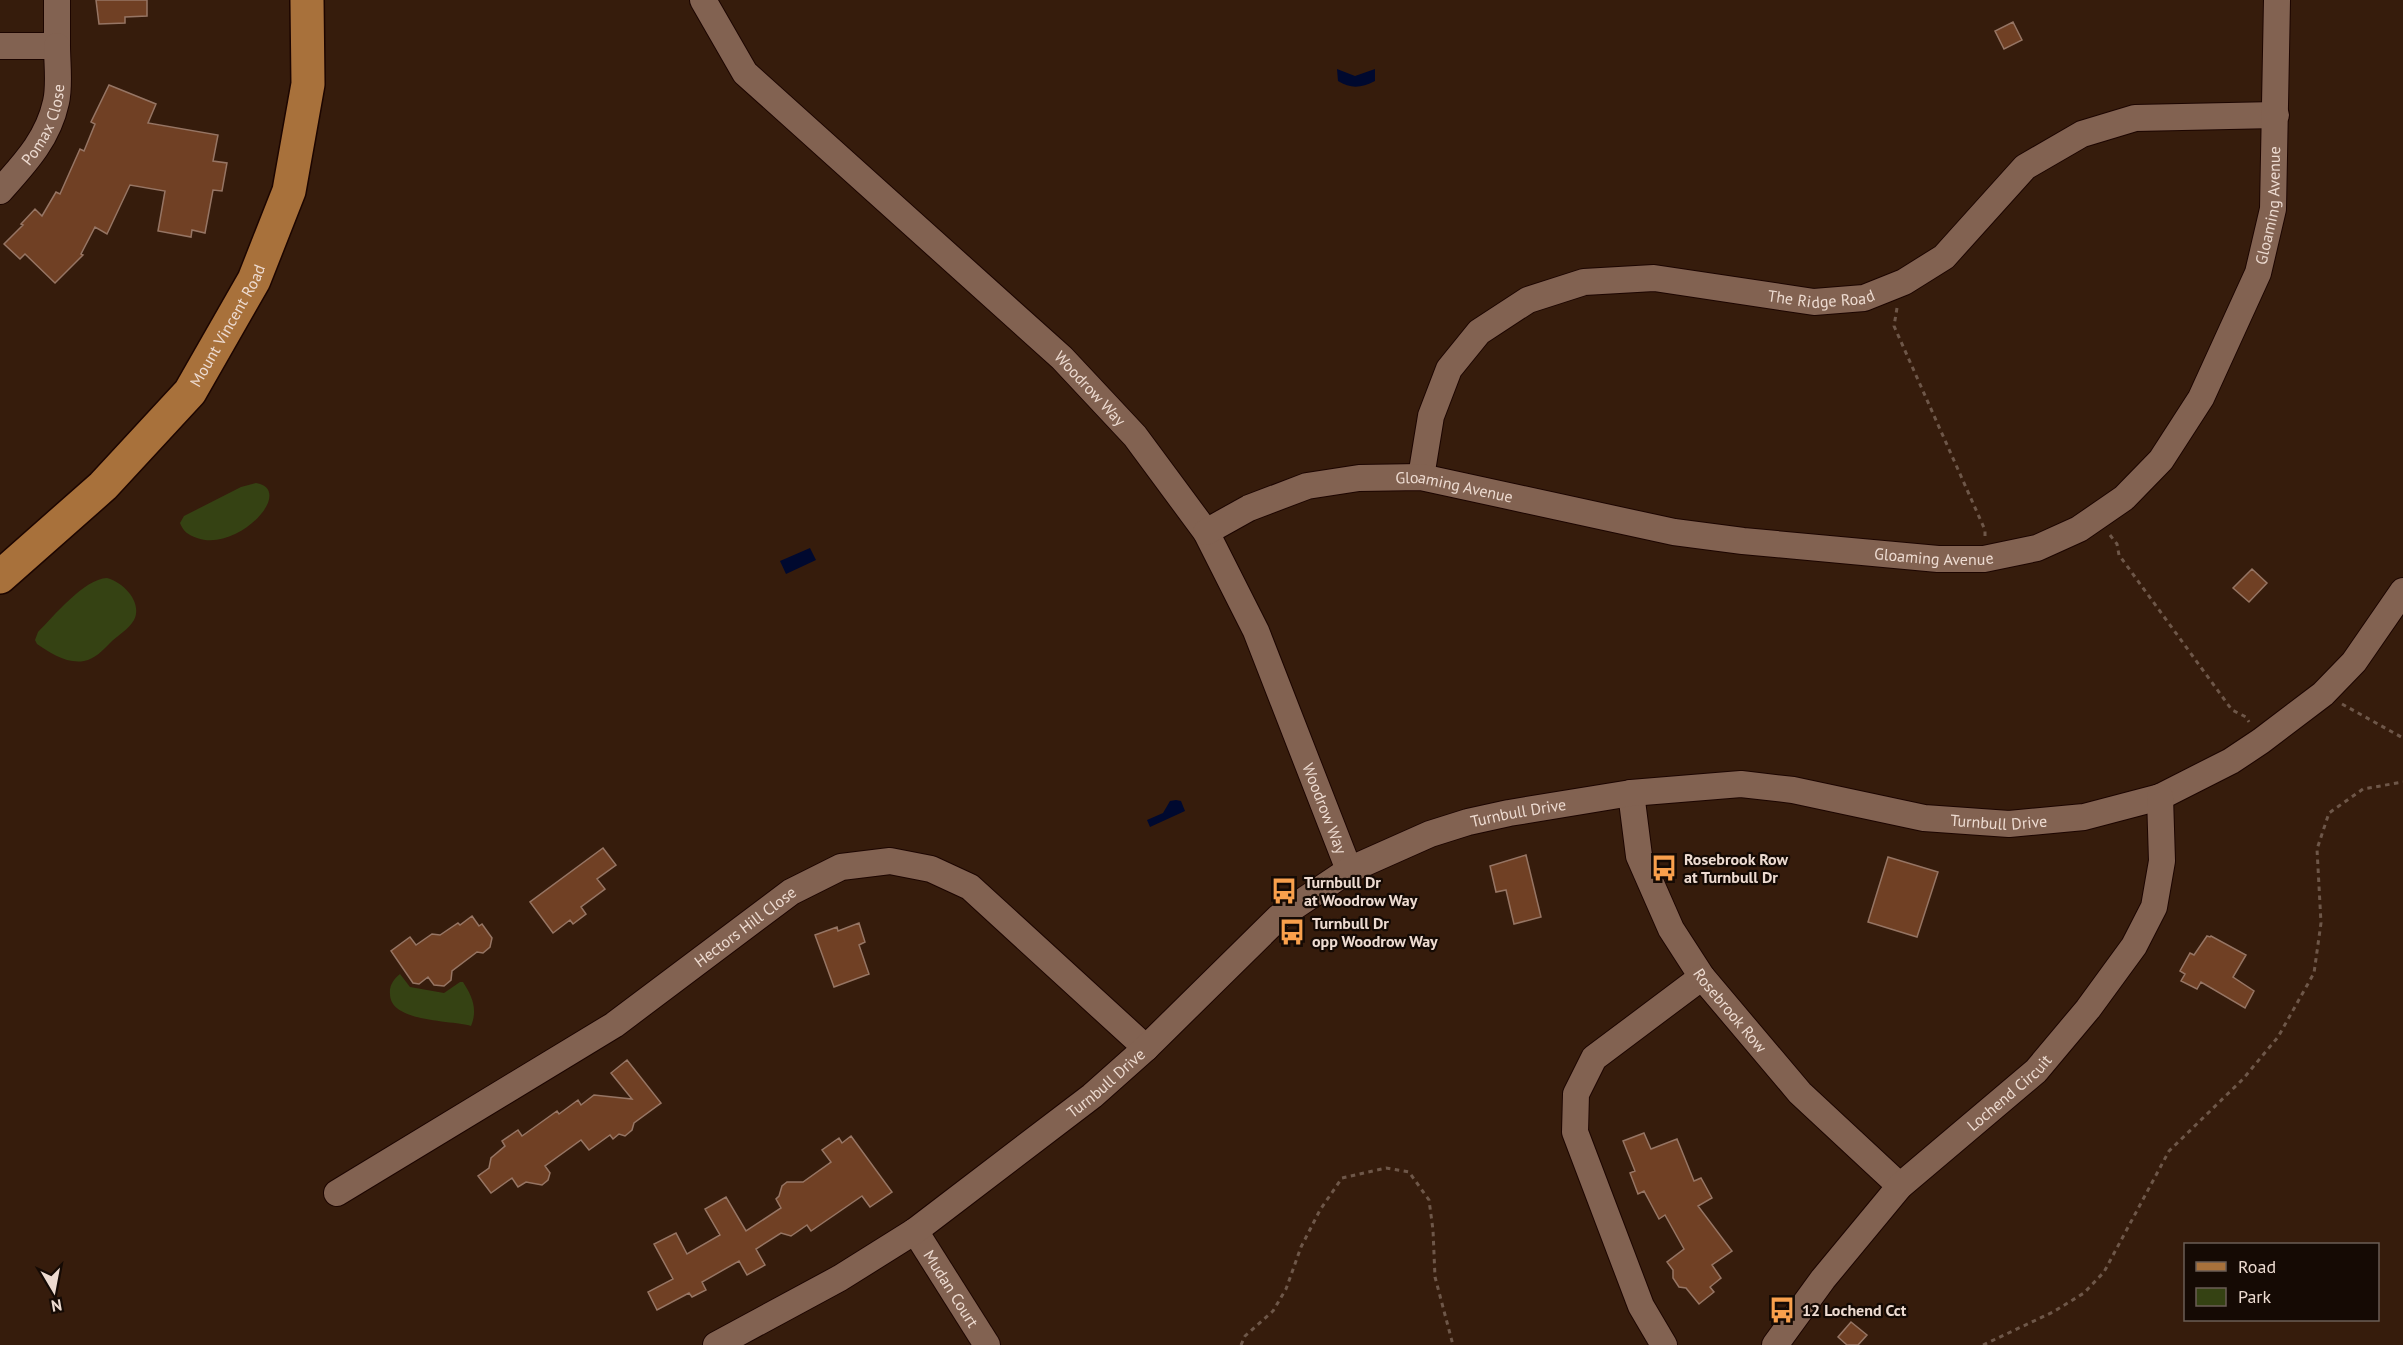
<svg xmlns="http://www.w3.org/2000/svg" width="2403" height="1345" viewBox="0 0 2403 1345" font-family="'PT Sans',sans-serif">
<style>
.green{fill:#354213}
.water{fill:#00092f}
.building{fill:#704024;stroke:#967564;stroke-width:1.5}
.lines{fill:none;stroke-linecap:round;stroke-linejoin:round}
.minor-casing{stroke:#1c0500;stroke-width:28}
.major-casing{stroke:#1c0500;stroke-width:36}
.path{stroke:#6e5749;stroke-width:3;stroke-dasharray:4.5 4.5;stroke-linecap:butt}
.minor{stroke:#826251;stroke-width:26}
.major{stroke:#a8713b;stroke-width:33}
.labels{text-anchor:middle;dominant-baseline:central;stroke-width:4.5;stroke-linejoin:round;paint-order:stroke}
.street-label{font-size:16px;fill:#eddbd1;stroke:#150a04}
.poi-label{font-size:16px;font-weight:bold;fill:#eddbd1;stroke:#150a04;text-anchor:start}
</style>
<rect width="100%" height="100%" fill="#361c0c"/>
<!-- green -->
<path class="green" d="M256,483C296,490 238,553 197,538C188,535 183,531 180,523L184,516L241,487Z
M107,578C123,582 143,602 134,620C129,629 117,636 110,643C103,650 95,659 84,661C67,664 50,653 37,644L35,640L38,632C54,616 84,579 107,578Z
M400,974L410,987L444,993L460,982H463C472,996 478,1009 471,1026C453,1020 390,1023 390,994C389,985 394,979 400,974Z"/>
<!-- water -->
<path class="water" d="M1337,69L1355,76L1375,69V81C1361,88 1351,89 1338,81Z
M810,548L816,560L786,574L780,561Z
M1176,800L1181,801L1185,811L1150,827L1147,820L1163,813L1170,801Z"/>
<!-- building -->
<path class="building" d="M96,0H147V16L125,17V23L99,24Z
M2013,22L2022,40L2004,49L1995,31Z
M109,85L156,104L148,123L218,135L213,161L227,163L222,191L213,190L205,233L192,230L191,237L158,231L165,191L130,185L107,234L95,227L81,254L83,255L55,283L25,254L20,259L4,244L23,225L21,224L35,209L42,216L56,192L60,194L80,149L84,151L95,124L91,122Z
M2252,569L2267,583L2249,602L2233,588Z
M603,848L616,865L597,879L605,889L581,907L586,914L573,924L570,920L553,933L530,902Z
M1526,855L1541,917L1514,924L1506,890L1496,892L1490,866Z
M1888,857L1938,872L1917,937L1868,922Z
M472,916L479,926L482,924L492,938L490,947L483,953L477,952L452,971L451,980L444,986L434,985L428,977L419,984L413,983L391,951L410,937L416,945L432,934L440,935L458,923L460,925Z
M859,923L865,942L859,945L869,974L834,987L815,935L837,927L838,931Z
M2207,936L2210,937L2211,936L2246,955L2233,977L2254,991L2245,1008L2201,982L2197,989L2181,981L2185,974L2180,971L2190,953L2194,955Z
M627,1060L661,1103L634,1123L632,1130L625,1136L619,1134L613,1139L610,1135L589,1150L581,1140L545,1166L550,1173L548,1180L542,1185L526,1182L518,1187L512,1178L491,1193L478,1176L489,1168L491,1158L505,1146L502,1141L518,1130L522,1136L557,1111L559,1114L578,1100L581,1105L594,1095L632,1099L611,1073Z
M1644,1133L1651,1149L1677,1139L1694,1181L1701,1178L1712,1198L1698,1206L1732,1251L1712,1265L1721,1278L1710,1287L1714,1292L1699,1304L1686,1288L1679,1287L1673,1278V1270L1667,1262L1684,1249L1665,1215L1659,1219L1644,1191L1638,1194L1630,1173L1635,1171L1623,1141Z
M851,1136L892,1192L870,1207L862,1196L811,1231L807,1225L791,1236L781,1233L756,1249L765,1265L747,1275L739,1261L702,1282L706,1290L692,1297L689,1293L657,1310L648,1292L673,1279L654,1244L676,1233L687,1254L720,1235L705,1209L726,1197L746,1231L781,1208L776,1199L779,1196L782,1186L787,1182H803L831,1162L822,1150L839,1138L842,1143Z
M1851,1322L1867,1335L1858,1345H1847L1838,1337Z"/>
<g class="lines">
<!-- minor casing -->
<g class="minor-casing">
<g id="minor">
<path id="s1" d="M703,0L745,73L1062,358L1135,436L1206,532L1256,631L1349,870"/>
<path d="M0,46H57V0"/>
<path id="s2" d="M0,191C25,163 48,139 56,102C60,85 57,64 57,46"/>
<path id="s3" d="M1421,477L1431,416L1449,369L1479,332L1528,300L1584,282L1654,278L1814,302L1864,298L1904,282L1944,257L2025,167L2082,134L2135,118L2276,115"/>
<path id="s4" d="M1206,532L1249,508L1307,486L1359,478L1421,477L1674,532L1743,541L1938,559H1984L2037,548L2079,529L2124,498L2161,460L2201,398L2258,273L2273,209L2277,0"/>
<path id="s5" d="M1631,793L1639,856L1671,929L1702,977L1800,1093L1900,1186"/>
<path id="s6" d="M337,1193L614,1025L791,892L841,867L890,861L931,869L970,887L1146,1048"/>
<path id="s7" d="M915,1231L987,1345"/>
<path id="s8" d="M716,1345L840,1278L915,1231L1092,1096L1146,1048L1279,917L1349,870L1430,834L1468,822L1509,813L1631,793L1741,784L1793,790L1924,818L2009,824L2084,817L2160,797L2231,761L2261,741L2323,694L2354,662L2403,591"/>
<path d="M1664,1345L1641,1306L1575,1132L1576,1094L1594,1058L1702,977"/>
<path id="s9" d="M1775,1345L1823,1279L1900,1186L2036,1071L2088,1009L2134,946L2154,907L2162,861L2160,797"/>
</g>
</g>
<!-- major casing -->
<g class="major-casing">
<g id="major">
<path id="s10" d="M0,577L103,486L190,392L254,280L289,191L308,84L307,0"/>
</g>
</g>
<!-- path -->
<path class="path" d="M1897,308L1894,326L1985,530V536
M2110,535L2117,544L2119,555L2232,710L2246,717L2249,722
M2342,704L2403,738
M1241,1345L1245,1336L1273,1311L1286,1289L1301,1247L1320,1210L1342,1178L1386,1168L1409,1172L1429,1200L1433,1230L1435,1277L1453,1345
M1983,1345L2053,1312L2084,1293L2104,1272L2169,1151L2243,1079L2278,1037L2314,973L2321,923L2317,849L2329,813L2363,789L2403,782"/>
<!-- minor -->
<use href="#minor" class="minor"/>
<!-- major -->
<use href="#major" class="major"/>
</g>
<!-- icons -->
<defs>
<g id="bus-bare" transform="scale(2.07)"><path d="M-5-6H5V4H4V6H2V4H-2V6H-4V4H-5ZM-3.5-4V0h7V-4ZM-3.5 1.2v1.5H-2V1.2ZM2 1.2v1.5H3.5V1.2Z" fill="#f9a04c" stroke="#150a04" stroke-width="2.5" paint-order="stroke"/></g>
</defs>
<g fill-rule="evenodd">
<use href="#bus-bare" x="1664" y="868"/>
<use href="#bus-bare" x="1284" y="891"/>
<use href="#bus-bare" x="1292" y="932"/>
<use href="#bus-bare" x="1782" y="1310"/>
</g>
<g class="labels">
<!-- street labels -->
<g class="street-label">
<text stroke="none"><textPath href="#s2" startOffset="81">Pomax Close</textPath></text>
<text stroke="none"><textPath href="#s4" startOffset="1284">Gloaming Avenue</textPath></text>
<text stroke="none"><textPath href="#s3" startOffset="516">The Ridge Road</textPath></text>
<text stroke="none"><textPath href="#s10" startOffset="342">Mount Vincent Road</textPath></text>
<text stroke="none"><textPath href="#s1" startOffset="552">Woodrow Way</textPath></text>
<text stroke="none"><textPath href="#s4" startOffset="260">Gloaming Avenue</textPath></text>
<text stroke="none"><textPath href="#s4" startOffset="746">Gloaming Avenue</textPath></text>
<text stroke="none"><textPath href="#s1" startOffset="1038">Woodrow Way</textPath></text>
<text stroke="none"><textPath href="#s8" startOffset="975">Turnbull Drive</textPath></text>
<text stroke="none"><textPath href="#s8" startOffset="1461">Turnbull Drive</textPath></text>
<text stroke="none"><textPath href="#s6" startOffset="488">Hectors Hill Close</textPath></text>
<text stroke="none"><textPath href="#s5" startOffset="244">Rosebrook Row</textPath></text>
<text stroke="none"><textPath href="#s8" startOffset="471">Turnbull Drive</textPath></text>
<text stroke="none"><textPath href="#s9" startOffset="346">Lochend Circuit</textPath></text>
<text stroke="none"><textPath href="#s7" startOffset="68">Mudan Court</textPath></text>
</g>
<!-- poi labels -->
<g class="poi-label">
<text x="1684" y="859">Rosebrook Row<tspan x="1684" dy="18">at Turnbull Dr</tspan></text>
<text x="1304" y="882">Turnbull Dr<tspan x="1304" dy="18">at Woodrow Way</tspan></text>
<text x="1312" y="923">Turnbull Dr<tspan x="1312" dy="18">opp Woodrow Way</tspan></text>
<text x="1802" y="1310">12 Lochend Cct</text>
</g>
</g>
<!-- legend -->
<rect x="2184" y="1243" width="195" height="78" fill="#150a04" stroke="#6b5e56" stroke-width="1.5"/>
<rect x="2196" y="1262" width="30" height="9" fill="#a8713b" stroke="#6b5e56" stroke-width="1.5"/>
<text x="2238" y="1273" font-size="18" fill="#eddbd1">Road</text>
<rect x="2196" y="1288" width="30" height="18" fill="#354213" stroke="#6b5e56" stroke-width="1.5"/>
<text x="2238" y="1303" font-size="18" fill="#eddbd1">Park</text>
<!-- north arrow -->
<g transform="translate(54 1291) rotate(170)" stroke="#150a04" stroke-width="4.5" paint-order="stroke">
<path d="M0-4.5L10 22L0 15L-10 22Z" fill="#eddbd1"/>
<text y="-9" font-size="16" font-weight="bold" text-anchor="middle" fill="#eddbd1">N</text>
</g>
</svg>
